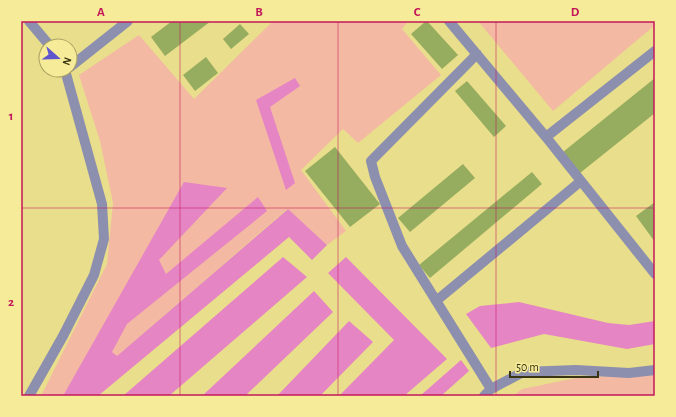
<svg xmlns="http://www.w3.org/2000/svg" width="676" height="417" viewBox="0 0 676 417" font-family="'Alegreya Sans',sans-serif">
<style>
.green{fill:#f3b9a3}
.water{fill:#e685c4}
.building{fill:#96ac5f}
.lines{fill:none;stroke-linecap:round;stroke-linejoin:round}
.minor{stroke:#8d8faf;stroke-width:10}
.grid{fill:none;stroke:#c2185b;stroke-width:1;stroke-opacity:0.55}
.neatline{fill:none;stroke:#c2185b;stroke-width:1.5}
.grid-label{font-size:13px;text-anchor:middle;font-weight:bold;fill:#c2185b}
</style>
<rect width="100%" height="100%" fill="#e9de8b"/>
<path class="green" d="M273 21H408L402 29 441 75 358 143 343 129 301 170 346 231 327 245 287 209 117 356 68 396H41L107 264 113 203 100 141 79 75 139 35 194 99Z
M478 21H655V25L553 111Z
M655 375V396H513L522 389 581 377Z"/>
<path class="water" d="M295 78 300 86 270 107 295 183 286 190 256 100Z
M184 182 227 188 159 260 166 274 258 197 267 211 127 324 112 352 117 356 288 209 327 245 312 260 289 237 98 396H63Z
M283 257 307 277 169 396H123Z
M346 257 447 359 404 396H339L394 340 328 273Z
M314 291 333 312 245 396H202Z
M519 302 608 323 629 325 655 321V344L627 349 544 334 491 348 466 314 480 306Z
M349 321 373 342 320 396H277Z
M461 360 469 371 441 396H420Z"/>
<path class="building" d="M172 21H211L165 56 151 37Z
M426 21H427L458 55 442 69 411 34Z
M240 24 249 34 231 49 223 39Z
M206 57 218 73 195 91 183 75Z
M655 78V113L580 173 563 152Z
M467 81 506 126 494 137 455 91Z
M335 147 380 204 350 227 305 171Z
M463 164 475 178 410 232 398 218Z
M532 172 542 184 430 278 419 265Z
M655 202V242L636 216Z"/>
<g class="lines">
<path class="minor" d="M29 21 50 46
M449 21 546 137 655 274
M477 54 371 161 375 177 402 246 491 389
M70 67 128 21
M546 137 655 51
M436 301 581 181
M29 396 63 336 94 275 104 239 102 204 65 70
M484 396 491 389 523 372 576 370 629 373 655 370"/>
</g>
<path class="grid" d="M180 21V396M338 21V396M496 21V396M21 208H655"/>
<rect width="676" height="417" fill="none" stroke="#f6eb98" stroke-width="44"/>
<g transform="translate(58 58) rotate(110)"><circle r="19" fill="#f6eb98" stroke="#aaa262"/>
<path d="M0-3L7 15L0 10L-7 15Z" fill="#5f56ce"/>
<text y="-6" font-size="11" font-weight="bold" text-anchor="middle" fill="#393411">N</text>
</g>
<path d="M510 371v6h88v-6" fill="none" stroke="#393411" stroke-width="2"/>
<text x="516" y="371" font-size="12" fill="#393411" stroke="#f6eb98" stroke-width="3" paint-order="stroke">50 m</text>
<rect x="22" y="22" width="632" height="373" class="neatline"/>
<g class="grid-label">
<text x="101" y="16">A</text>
<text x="259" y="16">B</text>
<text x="417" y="16">C</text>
<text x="575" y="16">D</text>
<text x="11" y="120">1</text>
<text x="11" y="306">2</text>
</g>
</svg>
